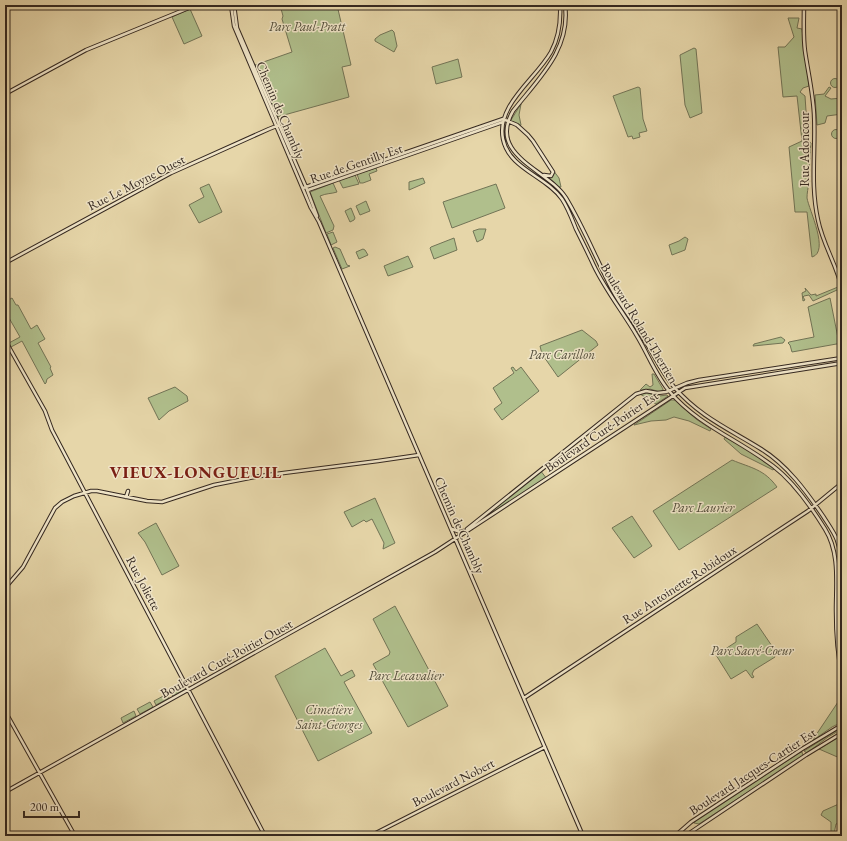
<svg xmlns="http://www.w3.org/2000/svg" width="847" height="841" viewBox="0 0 847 841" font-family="'EB Garamond',serif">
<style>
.green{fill:#b0bf8c;stroke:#727456}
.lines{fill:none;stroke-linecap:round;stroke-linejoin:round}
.secondary-casing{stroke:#342820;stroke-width:4.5}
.secondary{stroke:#efe4c7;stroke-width:2.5}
.labels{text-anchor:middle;stroke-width:3;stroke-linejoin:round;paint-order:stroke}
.park-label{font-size:13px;font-style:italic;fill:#534e3b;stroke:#efe4c7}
.street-label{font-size:13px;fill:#342820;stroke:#efe4c7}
.district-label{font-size:17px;font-weight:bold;letter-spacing:1px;fill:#7a1f14;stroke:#efe4c7}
</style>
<rect width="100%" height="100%" fill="#e6d6a9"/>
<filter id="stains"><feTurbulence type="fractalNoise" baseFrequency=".005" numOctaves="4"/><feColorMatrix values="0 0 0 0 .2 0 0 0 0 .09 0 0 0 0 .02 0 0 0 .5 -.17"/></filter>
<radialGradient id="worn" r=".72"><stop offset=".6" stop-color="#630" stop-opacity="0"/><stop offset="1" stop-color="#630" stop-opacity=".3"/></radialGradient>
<path class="green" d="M280 5H337L351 65 342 67 349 97 277 117 255 65 292 52 282 19 283 16Z
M190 9 202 36 184 44 172 17Z
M788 18H799L797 28 802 29 809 86 803 88 800 92 805 96 808 141 811 143C810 156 809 169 809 183 808 188 807 193 807 198 809 210 830 252 812 257L807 212H795L789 147 802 141 797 96 783 97 778 47H785L794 37Z
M392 30 394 32 397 46 394 52 375 41V39L380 35Z
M694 48 696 49 702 113 690 118 685 105 680 55Z
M458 59 462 77 436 84 432 67Z
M830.5 83a4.5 4.5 0 1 1 9 0a4.5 4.5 0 1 1-9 0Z
M638 87 640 88 643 119 647 131 639 133 640 137 633 139 632 136 628 137 613 96Z
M829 87 831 88 825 96 831 99 842 98V114L827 116 825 123 817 125 815 95 824 94Z
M521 104 519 115 521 125 519 126 511 120Z
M831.5 134a4.5 4.5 0 1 1 9 0a4.5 4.5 0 1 1-9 0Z
M376 168 377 171 369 174 371 180 363 183H360L357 174Z
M553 170 559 178 561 187H559L548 178 553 176Z
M355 175 359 184 343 188 339 180Z
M423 178 425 183 409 190V182Z
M333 183 337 192C331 194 327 193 320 196L334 226 333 230 326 233 310 192Z
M209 184 222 212 199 223 189 205 204 197 200 188Z
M496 184 505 208 452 228 443 202Z
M366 201 370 211 360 215 356 206Z
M351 208 355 218 354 220 350 222 345 211Z
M479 229H486L483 239 477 242 473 231Z
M333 232 337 242 331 245 327 234Z
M685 237 688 239 685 250 672 255 669 245 679 241Z
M454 238 457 250 434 259 430 248 431 247Z
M335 247 340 249 347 265 350 266 342 269 333 248Z
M363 249 365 250 368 255 359 259 356 252Z
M408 256 413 267 388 276 384 266Z
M838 287 839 289 837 290 813 301 809 295 804 296 803 297 805 300 803 301 802 293 806 291 805 288 811 295 816 294V296Z
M12 298 16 305H18L31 329 37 325 45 339 38 343 51 367 50 368 53 375 47 379 46 383 45 384 22 341 11 347 9 343 20 337 5 311V302Z
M830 298 839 343 842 342V343L792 352 790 345 788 343 789 342 814 337 808 307Z
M582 330 596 341 598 345 558 377 542 354 540 346Z
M781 337 785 340 783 343 753 346 754 344Z
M513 367 516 371 521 367 539 391 502 420 494 409 502 403 493 388 514 373 511 368Z
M652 374H654L663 389V390L660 392 650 389 640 390 646 384 650 387 653 385Z
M175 387 187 396 188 401 169 411 159 420 148 398Z
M648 393 659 396 667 395 668 396 656 404 640 394Z
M671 400H675L696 419 711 429 710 431 689 421 674 417 666 420 651 421 634 425Z
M725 437 746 449 775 468 773 470 741 454 724 439Z
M732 460C751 468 764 469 777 487L679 550 653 511Z
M540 470 547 479 456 538Z
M375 498 395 543 383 549 384 543 372 519 366 522 364 520 352 527 344 512Z
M632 516 652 546 634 558 612 528Z
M156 523 179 566 162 575 145 542 138 533Z
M395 606 448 706 408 727 373 664 389 655 390 652 373 619Z
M757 624 774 649 771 651 775 657 754 670 752 674 754 677 752 678 746 670 731 679 716 655 736 642V637Z
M325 648 341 676 352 670 355 676 344 682 372 733 318 761 275 676Z
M183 685 185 689 173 696 170 692Z
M167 694 169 698 156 705 154 701Z
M842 696V722L832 727 812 741Z
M150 702 153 707 140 714 137 709Z
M134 711 136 716 123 723 121 718Z
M842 727V729L828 737 807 753 804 751Z
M842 735V759L819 749Z
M802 752 803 756 699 824 694 823 695 821 799 753Z
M841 803 842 807V821L836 824 834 834H831V822L821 815 823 811Z"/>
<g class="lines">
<g class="secondary-casing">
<path id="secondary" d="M231 5 234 26 311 208 319 222 583 836
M234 5 237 28 306 187 317 216
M560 5C561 22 559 37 551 52 535 80 496 105 503 139 509 169 546 176 562 199 568 208 572 219 576 229 582 241 588 253 594 266 606 291 623 312 637 336 648 354 656 376 670 392 698 425 739 440 773 466 794 482 812 508 825 529 840 553 836 583 836 610 836 632 837 653 842 675
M565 5C571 50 538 79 513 111 487 156 548 169 566 198 584 228 597 261 613 291 622 308 635 322 644 339 654 355 662 373 674 387 700 417 729 429 761 449 787 465 806 491 823 516 828 524 834 532 837 540 844 561 842 587 842 609
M804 5C804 20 803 35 805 51 808 72 813 93 814 114 816 150 810 184 818 220 823 245 837 265 842 289
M5 94 86 50 196 5
M303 188 503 119 517 125 528 135 533 141 553 172 551 176 544 175
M308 190 503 122
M5 263 171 173 269 129 279 125
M5 340 45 411 52 430 265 836
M126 497 128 491
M452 529 460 532 464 531
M467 529 636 394 646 391 657 393 666 392 687 383 699 380 842 358
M5 588 23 567 55 508 62 502 74 496 91 491H97L147 501 162 502 214 485 260 476 378 461 419 455
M524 698 808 511 842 483
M5 711 75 836
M5 792 435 552 685 388 842 363
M370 836 545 747
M675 836 691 822 802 749 842 725
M685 836 806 755 842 733"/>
</g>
<use href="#secondary" class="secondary"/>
</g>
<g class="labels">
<g class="park-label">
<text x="307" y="31">Parc Paul-Pratt</text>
<text x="562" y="359">Parc Carillon</text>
<text x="703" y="512">Parc Laurier</text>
<text x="752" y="655">Parc Sacré-Coeur</text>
<text x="406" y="680">Parc Lecavalier</text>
<text x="329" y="714">Cimetière<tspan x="329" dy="15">Saint-Georges</tspan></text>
</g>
<g class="street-label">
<text transform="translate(281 110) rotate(67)" y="5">Chemin de Chambly</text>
<text transform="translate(804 149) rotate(-90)" y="5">Rue Adoncour</text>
<text transform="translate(356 163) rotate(-19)" y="5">Rue de Gentilly Est</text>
<text transform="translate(136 182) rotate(-27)" y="5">Rue Le Moyne Ouest</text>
<text transform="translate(640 323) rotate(59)" y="5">Boulevard Roland-Therrien</text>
<text transform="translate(601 431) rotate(-34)" y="5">Boulevard Curé-Poirier Est</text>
<text transform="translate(460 525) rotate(66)" y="5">Chemin de Chambly</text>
<text transform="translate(144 583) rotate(62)" y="5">Rue Joliette</text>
<text transform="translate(679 584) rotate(-33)" y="5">Rue Antoinette-Robidoux</text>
<text transform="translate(226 658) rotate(-29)" y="5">Boulevard Curé-Poirier Ouest</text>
<text transform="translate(752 771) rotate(-33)" y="5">Boulevard Jacques-Cartier Est</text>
<text transform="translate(453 782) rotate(-27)" y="5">Boulevard Nobert</text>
</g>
<g class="district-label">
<text x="196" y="478">VIEUX-LONGUEUIL</text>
</g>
</g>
<rect width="847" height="841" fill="none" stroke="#e6d6a9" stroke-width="20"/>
<rect x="6" y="6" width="835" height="829" fill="none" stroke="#342820" stroke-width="2"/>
<rect x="10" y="10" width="827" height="821" fill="none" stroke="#342820"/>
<path d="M24 811v6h55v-6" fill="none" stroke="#342820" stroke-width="2"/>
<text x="30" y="811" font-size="12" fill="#342820" stroke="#efe4c7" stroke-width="3" paint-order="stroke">200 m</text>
<rect width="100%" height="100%" filter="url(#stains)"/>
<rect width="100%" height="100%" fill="url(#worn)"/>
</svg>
